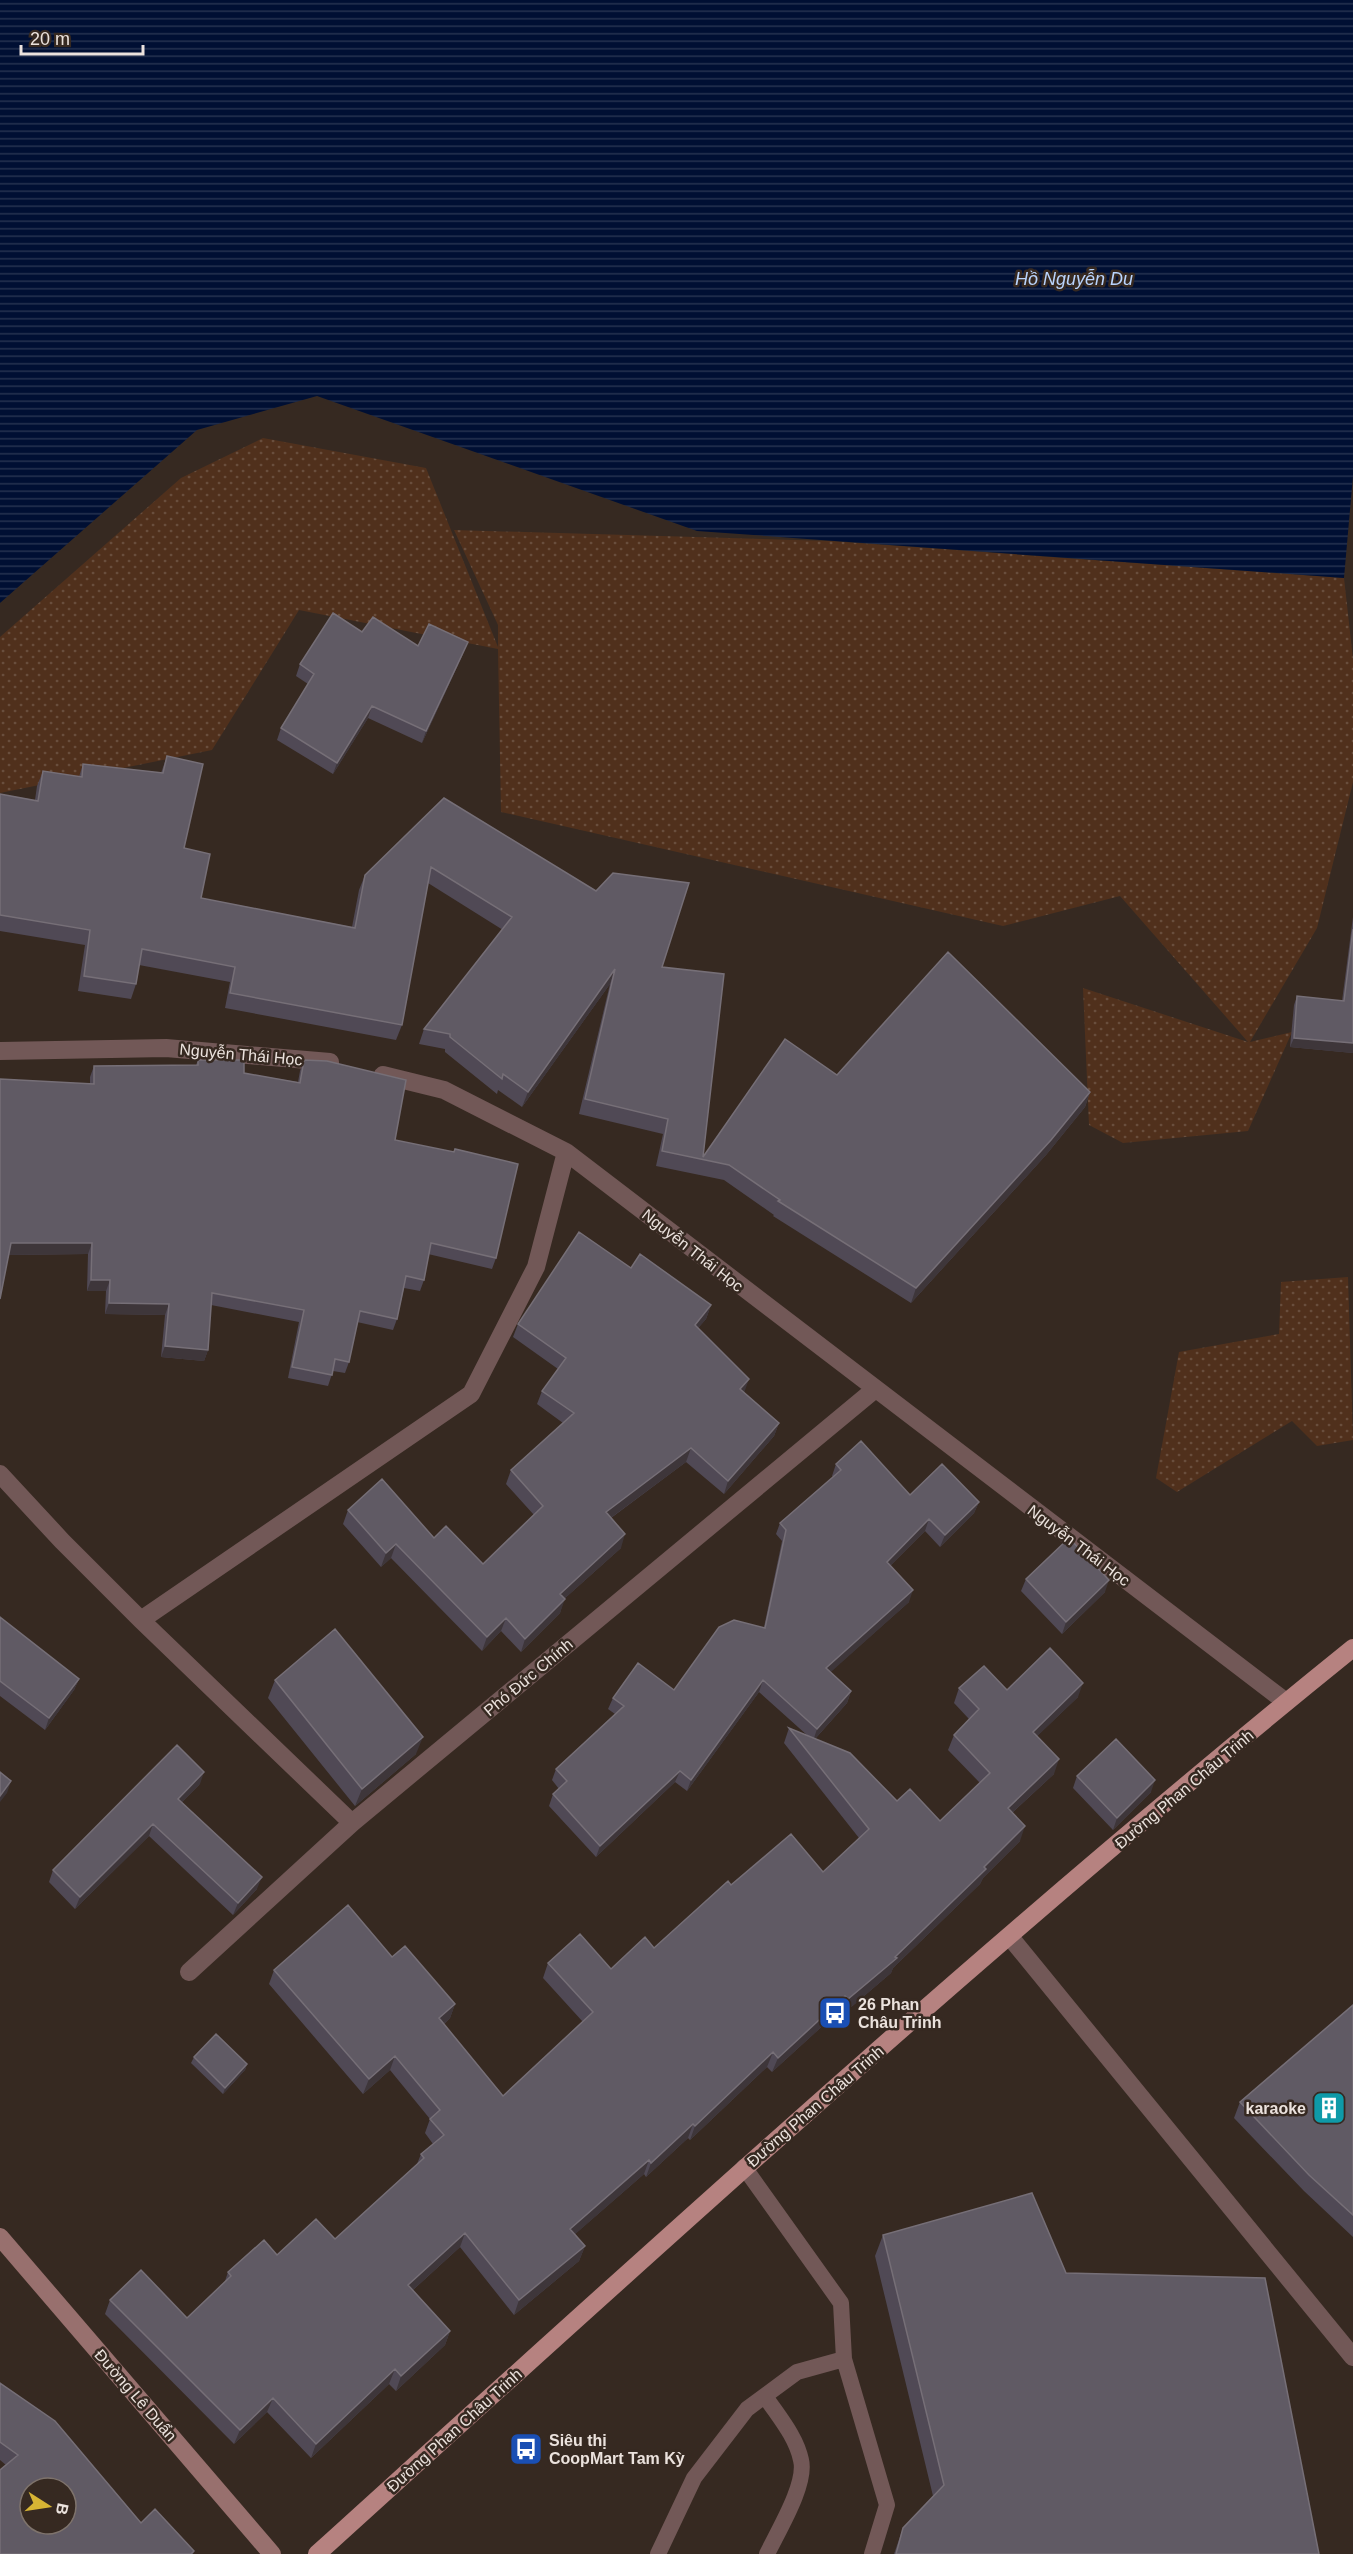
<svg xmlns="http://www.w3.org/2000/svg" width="1353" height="2554" viewBox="0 0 1353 2554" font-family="Arial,sans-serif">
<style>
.grass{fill:url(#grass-dots)}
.water{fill:url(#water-rules)}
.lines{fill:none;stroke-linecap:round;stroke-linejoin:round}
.lane{stroke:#725857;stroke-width:16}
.street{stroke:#725857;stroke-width:18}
.secondary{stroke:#98706e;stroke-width:18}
.primary{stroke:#b68280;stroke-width:18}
.wall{fill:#504955}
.shaded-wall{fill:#3e363a}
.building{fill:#605a64;stroke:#766f77;stroke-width:1.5;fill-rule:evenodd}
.labels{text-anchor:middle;stroke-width:5;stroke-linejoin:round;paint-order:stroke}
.street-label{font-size:16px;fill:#ebe2dd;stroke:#362921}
.poi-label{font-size:16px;font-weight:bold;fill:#ebe2dd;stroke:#362921;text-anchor:start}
.water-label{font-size:18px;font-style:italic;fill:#b9d4fd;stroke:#362921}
</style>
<defs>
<pattern id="grass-dots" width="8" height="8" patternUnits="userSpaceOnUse" patternTransform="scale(1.5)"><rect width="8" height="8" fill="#50301c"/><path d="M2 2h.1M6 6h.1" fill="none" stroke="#694e3d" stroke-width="1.8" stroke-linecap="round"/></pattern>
<pattern id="water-rules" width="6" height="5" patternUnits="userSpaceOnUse" patternTransform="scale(1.5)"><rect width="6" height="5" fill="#000f33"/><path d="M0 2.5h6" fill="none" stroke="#253250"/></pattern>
</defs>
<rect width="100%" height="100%" fill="#362921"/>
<path class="grass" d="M263 438 426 468 498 647V625L454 530 830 541 1344 578 1353 659V782L1317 928 1250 1042 1292 1032 1248 1131 1123 1143 1089 1125 1083 988 1248 1042 1120 896 1003 926 501 812 498 649 299 610 212 750 0 793V637L181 478Z
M1348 1277 1353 1440 1317 1446 1292 1421 1177 1492 1156 1478 1179 1352 1279 1334 1281 1282Z"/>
<path class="water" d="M0 0H1353V476L1344 578 697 531 317 396 197 430 0 603Z"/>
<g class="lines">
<path class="lane" d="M744 2167 841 2303 844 2359 887 2505 872 2554
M765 2396C778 2416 796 2436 801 2460 807 2484 778 2531 767 2554
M658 2554 694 2478 747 2409 797 2372 844 2359"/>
<path class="street" d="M0 1051 166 1048 330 1062
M383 1075 444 1090 566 1152 1286 1702
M0 1474 62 1541 141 1620 352 1823
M141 1620 471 1394 536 1267 566 1152
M1010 1937 1353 2357
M189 1972 352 1823 874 1390"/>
<path class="secondary" d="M0 2237 272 2554"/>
<path class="primary" d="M317 2554C657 2246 996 1936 1353 1648"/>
</g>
<path class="wall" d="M362 632 418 646 463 654 422 743 368 718 333 774 277 740 281 728 308 684 296 676 300 664Z
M167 756 184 848 201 898 352 927 359 890 365 875 444 798 662 967 703 1157 837 1075 1090 1092 1085 1107 1046 1155 911 1303 773 1216 774 1215 724 1180 656 1166 663 1134 579 1114 610 984 522 1107 498 1090 497 1094 445 1052V1049L419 1044 424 1029 503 930 428 883 402 1025 396 1040 225 1008 230 982 139 965 136 984 131 999 78 991 85 945 0 931V794L35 800 37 786 43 771 79 777 83 764 161 773Z
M1353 917V1053L1290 1047 1294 1005 1297 996 1342 1001Z
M198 1060 244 1073 298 1082 300 1071 304 1060 395 1140 496 1258 492 1269 428 1254 424 1280 420 1291 404 1288 397 1319 393 1330 357 1322 349 1362 345 1373 333 1371 328 1386 288 1378 299 1322 211 1305 208 1350 204 1361 161 1357 165 1315 105 1314 106 1291H87L88 1254 9 1255 0 1079 90 1084V1077L94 1066 196 1065Z
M631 1268 711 1305 706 1319 698 1328 744 1393 779 1423 774 1436 724 1494 686 1462 611 1518 621 1548 564 1599 560 1613 521 1652 501 1631 482 1651 391 1558 381 1567 343 1524 348 1510 434 1538 483 1564 534 1515 506 1484 511 1470 563 1423 537 1404 542 1391 558 1369 513 1337 518 1324Z
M836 1464 910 1495 979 1502 974 1513 940 1547 925 1531 890 1566 909 1602 830 1672 851 1691 847 1703 815 1739 897 1801 940 1821 980 1783 948 1750 954 1735 969 1719 954 1703 959 1688 1007 1690 1078 1697 1037 1736 1054 1774 1012 1813 1020 1841 983 1878 980 1884 893 1968 891 1973 843 2014 840 2010 772 2072 767 2067 690 2140 688 2138 646 2177 644 2174 575 2234 585 2246 579 2261 514 2315 460 2247 413 2290 450 2331 445 2345 396 2391 389 2384 311 2458 267 2412 234 2444 105 2314 110 2300 187 2318 224 2284 228 2272 277 2255 335 2239 417 2164 421 2154 433 2144 425 2133 430 2119 390 2070 363 2094 269 1984 274 1970 392 1957 455 2004 450 2018 444 2024 503 2096 583 2022 543 1978 548 1963 611 1969 654 1948 731 1885 823 1872 859 1838 784 1743 789 1728 808 1736 759 1692 687 1791 675 1782 596 1857 549 1806 553 1794 559 1789 552 1780 556 1769 615 1714 608 1709 613 1698 674 1690 764 1627 782 1541 776 1534 780 1523 833 1477 832 1476Z
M1026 1579 1105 1592 1062 1634 1021 1591Z
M0 1617 79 1679 74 1690 45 1730 0 1696Z
M275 1680 416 1754 355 1806 268 1698Z
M1077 1776 1151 1792 1113 1830 1073 1788Z
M200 1784 182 1802 257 1889 233 1915 149 1836 75 1909 49 1882 53 1870Z
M1353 2005V2237L1304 2191 1234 2118 1240 2102Z
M194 2057 247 2064 245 2070 223 2094 191 2063Z
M883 2235 1066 2273 1319 2554H894L903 2528 933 2496 875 2256Z
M0 2383 141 2523 194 2551 193 2554H0L6 2465 0 2460Z"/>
<path class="shaded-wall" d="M468 642 463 654 422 743 426 731Z
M372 706 368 718 333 774 337 763Z
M615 969 610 984 522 1107 528 1092Z
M1294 1038 1353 1043V1053L1290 1047Z
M1090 1092 1085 1107 1046 1155 911 1303 916 1288Z
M11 1243H92L88 1254 7 1255Z
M91 1280H110L106 1291H87Z
M109 1303 169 1304 165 1315 105 1314Z
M711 1305 706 1319 690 1338 695 1325Z
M165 1346 208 1350 204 1361 161 1357Z
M749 1379 744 1393 740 1389Z
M779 1423 774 1436 724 1494 728 1481Z
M691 1448 686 1462 601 1525 606 1512Z
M979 1502 974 1513 940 1547 945 1535Z
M929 1519 925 1531 883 1573 887 1562Z
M625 1534 621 1548 555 1607 560 1594Z
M396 1544 391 1558 381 1567 386 1553Z
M1109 1580 1105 1592 1062 1634 1066 1622Z
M913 1590 909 1602 822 1680 826 1668Z
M565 1599 560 1613 521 1652 525 1639Z
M506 1618 501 1631 482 1651 487 1637Z
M79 1679 74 1690 45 1730 49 1718Z
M763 1680 759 1692 687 1791 691 1780Z
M1083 1683 1078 1697 1027 1746 1033 1732Z
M851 1691 847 1703 813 1741 817 1729Z
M423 1737 416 1754 355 1806 362 1789Z
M1059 1759 1054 1774 1002 1822 1008 1808Z
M680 1771 675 1782 596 1857 600 1846Z
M204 1772 200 1784 174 1810 178 1799Z
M1155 1780 1151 1792 1113 1830 1117 1818Z
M11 1781 7 1793 0 1802V1796Z
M153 1824 149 1836 75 1909 80 1897Z
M1025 1826 1020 1841 983 1878 980 1884 893 1968 891 1973 843 2014 848 1999Z
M262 1877 257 1889 233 1915 238 1903Z
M845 1996 840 2010 772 2072 778 2058Z
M455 2004 450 2018 434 2032 439 2018Z
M773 2052 767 2067 690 2140 695 2126Z
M395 2056 390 2070 363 2094 369 2079Z
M247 2064 245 2070 223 2094 225 2088Z
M693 2124 688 2138 646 2177 651 2163Z
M649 2160 644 2174 565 2243 570 2229Z
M465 2233 460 2247 403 2299 408 2285Z
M585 2246 579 2261 514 2315 519 2300Z
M450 2331 445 2345 396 2391 401 2376Z
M395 2369 389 2384 311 2458 316 2444Z
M273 2398 267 2412 234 2444 240 2430Z"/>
<path class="building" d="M333 613 362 632 373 617 418 646 429 624 468 642 426 731 372 706 337 763 281 728 314 674 300 664Z
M167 756 203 764 184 848 210 854 201 898 355 928 365 875 444 798 596 891 613 873 689 883 662 967 724 974 703 1157 785 1039 837 1075 948 952 1090 1092 1051 1140 916 1288 778 1201 780 1200 729 1165 662 1151 668 1119 585 1099 615 969 528 1092 503 1074 502 1079 450 1037V1034L424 1029 512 917 431 867 402 1025 230 993 235 967 142 949 136 984 84 976 90 930 0 915V794L38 801 43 771 82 777 83 764 163 773Z
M1353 929V1043L1294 1038 1297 996 1344 1001Z
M198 1060H244V1073L300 1083 304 1060 327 1061 406 1080 395 1140 454 1152 455 1149 518 1164 496 1258 431 1243 424 1280 406 1276 397 1319 360 1311 349 1362 335 1359 332 1375 292 1367 304 1310 212 1293 208 1350 165 1346 169 1304 109 1303 110 1280H91L92 1243H11L0 1299V1079L94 1084V1066L198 1065Z
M579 1232 631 1268 640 1254 711 1305 695 1325 749 1379 740 1389 779 1423 728 1481 691 1448 606 1512 625 1534 560 1594 565 1599 525 1639 506 1618 487 1637 396 1544 386 1553 348 1510 382 1479 434 1538 446 1526 483 1564 543 1506 511 1470 574 1413 542 1391 566 1358 518 1324Z
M861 1441 910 1495 942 1464 979 1502 945 1535 929 1519 887 1562 913 1590 826 1668 851 1691 817 1729 763 1680 691 1780 680 1771 600 1846 553 1794 567 1781 556 1769 624 1706 613 1698 638 1663 674 1690 719 1627 734 1620 765 1628 786 1530 780 1523 841 1470 836 1464Z
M1069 1538 1109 1580 1066 1622 1026 1579Z
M0 1617 79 1679 49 1718 0 1681Z
M335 1629 423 1737 362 1789 275 1680Z
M1050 1648 1083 1683 1033 1732 1059 1759 1008 1808 1025 1826 984 1867 986 1869 895 1957 897 1958 848 1999 845 1996 778 2058 773 2052 695 2126 693 2124 651 2163 649 2160 570 2229 585 2246 519 2300 465 2233 408 2285 450 2331 401 2376 395 2369 316 2444 273 2398 240 2430 110 2300 141 2270 187 2318 231 2276 228 2272 264 2240 277 2255 316 2219 335 2239 424 2158 421 2154 444 2135 430 2119 440 2110 395 2056 369 2079 274 1970 348 1905 392 1957 405 1946 455 2004 439 2018 503 2096 593 2012 548 1963 580 1934 611 1969 645 1937 654 1948 728 1881 731 1885 791 1834 823 1872 869 1829 789 1728 850 1753 897 1801 910 1789 940 1821 990 1773 954 1735 979 1709 959 1688 984 1666 1007 1690Z
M1116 1739 1155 1780 1117 1818 1077 1776Z
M177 1745 204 1772 178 1799 262 1877 238 1903 153 1824 80 1897 53 1870Z
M0 1772 11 1781 0 1796Z
M1353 2005V2215L1309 2175 1240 2102Z
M216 2034 247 2064 225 2088 194 2057Z
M1032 2193 1066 2273 1265 2278 1319 2554H896L903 2528 944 2485 883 2235Z
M0 2383 55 2421 141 2523 155 2509 194 2551 191 2554H0V2470L18 2455 0 2442ZM30 2488H66V2524H30Z"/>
<defs>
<g id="bus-square" transform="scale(1.725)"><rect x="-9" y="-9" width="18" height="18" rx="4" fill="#1a4fb4" stroke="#362921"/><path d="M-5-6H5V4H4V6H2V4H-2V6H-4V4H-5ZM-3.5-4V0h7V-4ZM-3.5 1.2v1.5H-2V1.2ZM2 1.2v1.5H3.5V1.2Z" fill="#fff"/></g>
<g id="building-square" transform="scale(1.725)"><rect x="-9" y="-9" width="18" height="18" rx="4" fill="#0f9aa8" stroke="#362921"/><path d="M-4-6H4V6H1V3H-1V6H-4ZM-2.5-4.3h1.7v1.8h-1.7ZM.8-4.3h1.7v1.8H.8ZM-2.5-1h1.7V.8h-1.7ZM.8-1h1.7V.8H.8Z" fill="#fff"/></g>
</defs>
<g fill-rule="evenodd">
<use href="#bus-square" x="835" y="2013"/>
<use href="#building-square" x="1329" y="2108"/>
<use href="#bus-square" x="526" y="2449"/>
</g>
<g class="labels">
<g class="street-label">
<text transform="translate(241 1054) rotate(5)" y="6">Nguyễn Thái Học</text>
<text transform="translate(693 1250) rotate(38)" y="6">Nguyễn Thái Học</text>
<text transform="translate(1079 1545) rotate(37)" y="6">Nguyễn Thái Học</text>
<text transform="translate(528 1677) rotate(-40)" y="6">Phó Đức Chính</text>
<text transform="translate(1184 1789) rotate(-40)" y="6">Đường Phan Châu Trinh</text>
<text transform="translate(815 2106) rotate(-41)" y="6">Đường Phan Châu Trinh</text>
<text transform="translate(136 2395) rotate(49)" y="6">Đường Lê Duẩn</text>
<text transform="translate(454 2430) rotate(-42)" y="6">Đường Phan Châu Trinh</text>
</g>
<g class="poi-label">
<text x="858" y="2010">26 Phan<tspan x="858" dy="18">Châu Trinh</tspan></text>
<text x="1306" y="2114" text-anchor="end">karaoke</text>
<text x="549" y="2446">Siêu thị<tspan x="549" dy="18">CoopMart Tam Kỳ</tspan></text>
</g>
<g class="water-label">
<text x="1074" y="285">Hồ Nguyễn Du</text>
</g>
</g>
<g transform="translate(48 2506) rotate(102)"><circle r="28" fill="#362921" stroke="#7e736c" stroke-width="1.5"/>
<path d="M0-4.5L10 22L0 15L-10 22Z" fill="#d7b434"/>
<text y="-9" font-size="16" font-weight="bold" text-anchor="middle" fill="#ebe2dd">B</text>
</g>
<path d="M21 45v9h122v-9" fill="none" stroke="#ebe2dd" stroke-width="3"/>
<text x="30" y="45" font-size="18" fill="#ebe2dd" stroke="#362921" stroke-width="4.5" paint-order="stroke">20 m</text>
</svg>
